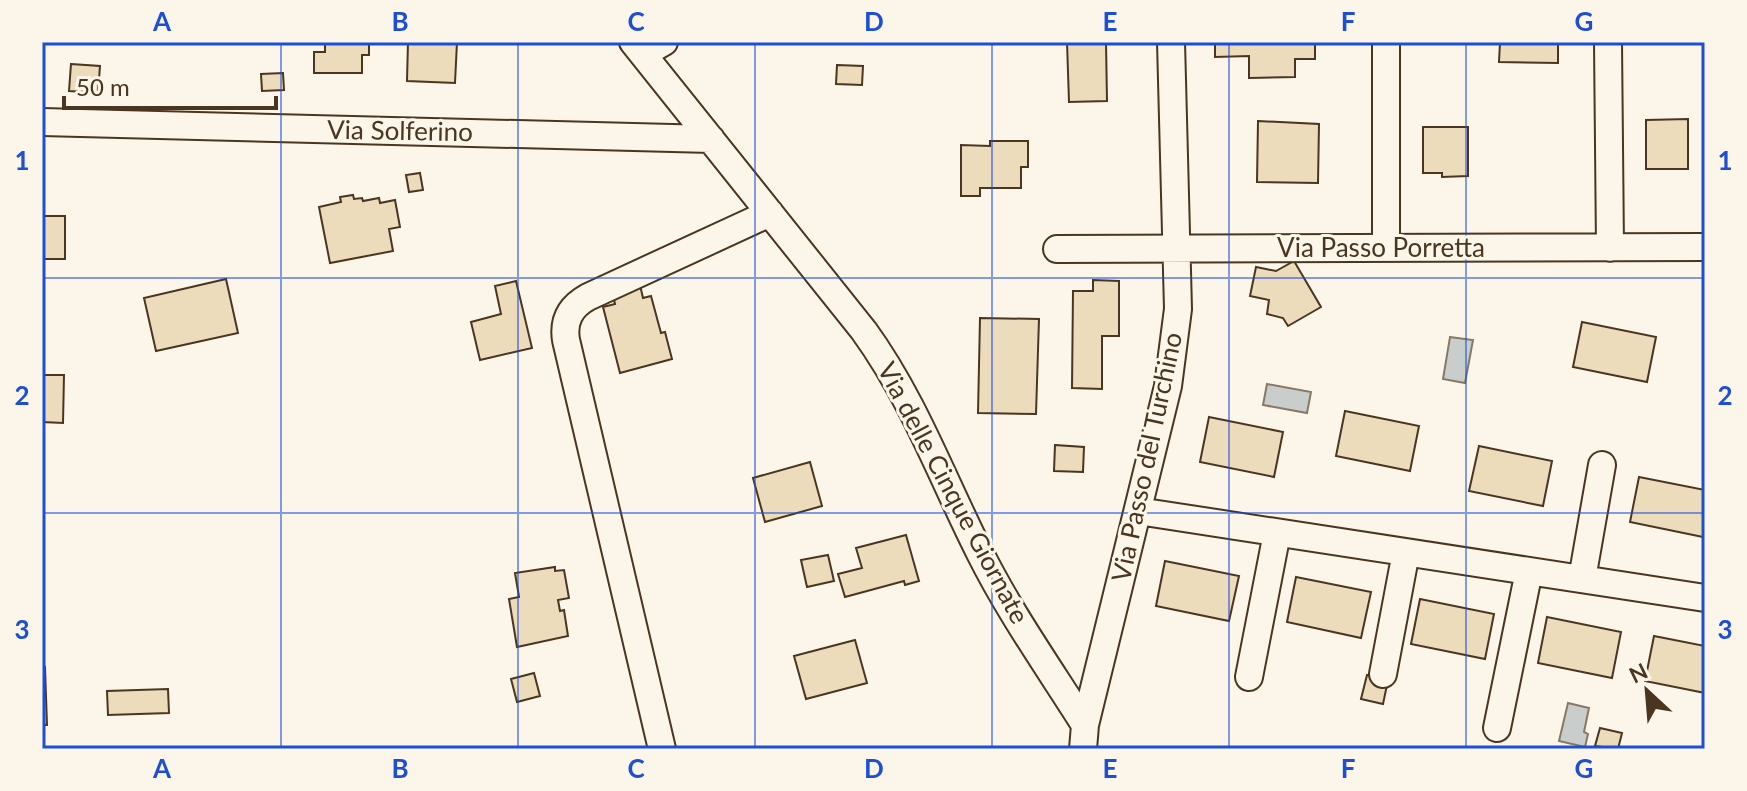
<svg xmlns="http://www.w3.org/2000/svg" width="1747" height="791" viewBox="0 0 1747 791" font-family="Lato,sans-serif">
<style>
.water{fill:#c9cecd;stroke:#887966;stroke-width:2}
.building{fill:#ecdcbc;stroke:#4a3520;stroke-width:2}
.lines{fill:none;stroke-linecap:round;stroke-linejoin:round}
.street-casing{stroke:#4a3520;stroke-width:30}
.street{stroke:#fbf6e9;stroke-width:26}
.grid{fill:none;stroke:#1d4ed8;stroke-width:2;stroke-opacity:0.55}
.labels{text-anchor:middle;stroke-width:6;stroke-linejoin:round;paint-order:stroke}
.street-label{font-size:26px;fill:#4a3520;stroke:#fbf6e9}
.neatline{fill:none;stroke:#1d4ed8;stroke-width:3}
.grid-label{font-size:26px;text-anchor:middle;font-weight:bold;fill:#1d4ed8}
</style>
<rect width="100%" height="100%" fill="#fbf6e9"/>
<path class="water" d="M1450 337 1473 340 1465 383 1443 379Z
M1267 384 1311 392 1307 413 1263 405Z
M1568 703 1589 708 1584 732 1588 734 1585 747 1559 741Z"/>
<path class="building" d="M325 42H369V55H362V73H314V52H325Z
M408 42H457L455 83 407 81Z
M1067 42H1106L1107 101 1069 102Z
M1215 42H1315V59H1295V77L1249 78V56L1215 57Z
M1500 42H1558V63L1499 62Z
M71 64 100 66 98 93 69 91Z
M837 65 863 66 862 85 836 84Z
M283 73 284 90 262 91 261 74Z
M1688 119V169H1646V120Z
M1258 121 1319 124 1318 183 1257 182Z
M1423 127H1468V176L1442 177V173H1423Z
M990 141H1028V167H1021V188H980V196H961V145L990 146Z
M420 173 423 190 409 192 406 175Z
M353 195 354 199 362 198 363 201 379 198 380 203 395 200 400 227 389 229 393 251 330 263 319 207 341 202 340 197Z
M42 216H65V259H42Z
M1294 261 1321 307 1288 326 1283 318 1267 314 1269 300 1250 296 1256 267 1276 271Z
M226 279 238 333 156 351 144 298Z
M1093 280 1119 281V336H1102V389L1072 388 1073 291H1093Z
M516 281 532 348 480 360 471 322 501 314 495 286Z
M640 285 643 298 651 296 661 333 665 332 672 359 620 373 603 307 615 304 612 291Z
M980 318 1039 319 1036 414 978 413Z
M1582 322 1656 337 1647 382 1573 367Z
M42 375H64L63 423 42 422Z
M1345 411 1419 426 1410 471 1336 456Z
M1209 417 1283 432 1274 477 1200 462Z
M1055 445 1084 447 1083 472 1054 471Z
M1479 446 1552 461 1543 506 1469 491Z
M810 462 822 506 765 522 753 478Z
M1639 477 1705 490 1703 537 1630 522Z
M906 535 919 581 905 585 904 581 845 597 838 574 862 568 856 548Z
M828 555 834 581 807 587 801 560Z
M1165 561 1239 576 1229 621 1156 606Z
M555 567V571L564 570 569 598 558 600 560 611 564 610 568 636 517 647 509 599 519 597 515 573Z
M1296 577 1371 592 1361 638 1287 622Z
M1420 599 1494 614 1485 659 1411 644Z
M1547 617 1621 632 1612 678 1538 663Z
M1654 636 1705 646V693L1645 681Z
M855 640 867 683 806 699 794 656Z
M45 667 47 725H42V668Z
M534 673 540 696 517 702 511 679Z
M1367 675 1388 680 1383 704 1361 699Z
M168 689 169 713 108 715 107 691Z
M1600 728 1622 733 1618 749 1595 746Z"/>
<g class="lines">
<g class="street-casing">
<path id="street" d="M633 42 864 331C914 400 942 478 980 553 1010 613 1049 668 1085 725
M1386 42V248
M1608 42 1610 248
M643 54 664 42
M42 122 711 139
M1057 249 1705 247
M1138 511 1705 598
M1582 579 1602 465
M1383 674 1406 552
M1249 677 1277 533
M1497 728 1529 571
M662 749 566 340C563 321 570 307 588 297L770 213
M1083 749 1085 725 1168 386 1178 309 1171 42"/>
</g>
<use href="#street" class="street"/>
</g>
<path class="grid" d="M281 42V749M518 42V749M755 42V749M992 42V749M1229 42V749M1466 42V749M42 278H1705M42 513H1705"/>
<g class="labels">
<g class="street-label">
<text transform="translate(400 131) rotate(1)" y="9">Via Solferino</text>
<text x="1381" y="257">Via Passo Porretta</text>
<text transform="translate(1147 457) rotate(-78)" y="9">Via Passo del Turchino</text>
<text transform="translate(953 493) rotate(62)" y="9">Via delle Cinque Giornate</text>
</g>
</g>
<rect width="1747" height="791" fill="none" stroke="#fbf6e9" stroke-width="88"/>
<g transform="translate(1647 691) rotate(334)" stroke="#fbf6e9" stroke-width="6" paint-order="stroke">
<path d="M0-6L14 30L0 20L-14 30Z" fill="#4a3520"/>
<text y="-12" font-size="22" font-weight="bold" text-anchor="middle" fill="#4a3520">N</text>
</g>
<path d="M64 96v12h212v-12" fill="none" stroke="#4a3520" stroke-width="4"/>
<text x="76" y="96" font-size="24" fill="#4a3520" stroke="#fbf6e9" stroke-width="6" paint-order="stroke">50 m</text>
<rect x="44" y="44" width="1659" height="703" class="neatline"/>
<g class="grid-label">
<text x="162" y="31">A</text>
<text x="400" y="31">B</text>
<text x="636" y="31">C</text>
<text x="874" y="31">D</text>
<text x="1110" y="31">E</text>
<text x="1348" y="31">F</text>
<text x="1584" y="31">G</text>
<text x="22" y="170">1</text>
<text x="1725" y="170">1</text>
<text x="22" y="405">2</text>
<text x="1725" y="405">2</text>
<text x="22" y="639">3</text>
<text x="1725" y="639">3</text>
<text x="162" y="778">A</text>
<text x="400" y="778">B</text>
<text x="636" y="778">C</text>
<text x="874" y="778">D</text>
<text x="1110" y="778">E</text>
<text x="1348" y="778">F</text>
<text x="1584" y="778">G</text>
</g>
</svg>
